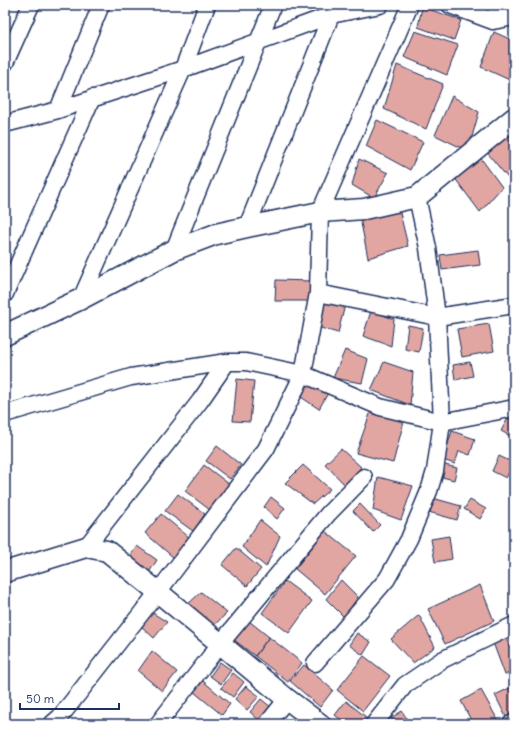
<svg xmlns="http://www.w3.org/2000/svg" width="519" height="729" viewBox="0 0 519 729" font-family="Delius,sans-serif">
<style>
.building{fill:#e1a6a2;stroke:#1b2f5e}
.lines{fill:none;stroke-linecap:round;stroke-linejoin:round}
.minor-casing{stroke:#1b2f5e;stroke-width:19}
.tertiary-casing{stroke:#1b2f5e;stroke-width:23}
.minor{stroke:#fff;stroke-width:16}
.tertiary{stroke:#fff;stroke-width:20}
</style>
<rect width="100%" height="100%" fill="#fff"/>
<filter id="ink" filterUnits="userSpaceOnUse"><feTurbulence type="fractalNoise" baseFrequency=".025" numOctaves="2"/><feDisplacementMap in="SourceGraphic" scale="8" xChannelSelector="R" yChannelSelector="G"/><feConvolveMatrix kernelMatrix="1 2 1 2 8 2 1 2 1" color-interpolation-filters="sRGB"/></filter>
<g filter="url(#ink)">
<path class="building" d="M471 5H496L493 13Z
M422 7 461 20 454 40 418 27Z
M415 31 458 45 447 75 404 57Z
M494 32 514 41V82L481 67Z
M397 65 443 84 426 129 384 109Z
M452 96 479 112 468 151 435 135Z
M377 120 423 142 410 170 366 146Z
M514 129V181L512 183 485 150Z
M477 153 502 187 480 212 451 173Z
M359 159 388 173 374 198 352 185Z
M399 209 408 246 368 258 360 218Z
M478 250 480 265 442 270 440 255Z
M276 280 312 281 311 301H275Z
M324 298 345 305 338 333 317 327Z
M371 311 394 319 391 346 363 336Z
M489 324 494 351 462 357 457 329Z
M408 325 423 328 419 352 405 349Z
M345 350 368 359 362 383 333 378Z
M384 362 413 372 410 405 371 390Z
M470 362 473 376 455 380 453 365Z
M237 379 254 381 250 422 233 421Z
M308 381 328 393 319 409 301 397Z
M371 411 404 421 393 463 356 453Z
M509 416 514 418V438L501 431Z
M452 431 475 439 470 455 459 451 455 464 443 460Z
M217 446 241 465 230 479 206 461Z
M341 449 361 467 346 486 325 464Z
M499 456 514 463 506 478 492 471Z
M441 464 457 468 454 480 438 476Z
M204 465 229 484 210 510 185 491Z
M303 465 330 489 313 504 285 483Z
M378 477 413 486 401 520 373 510Z
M178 494 205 514 193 531 165 511Z
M271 497 285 508 277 519 264 507Z
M429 497 461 506 457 520 425 511Z
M470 500 486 509 480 519 464 509Z
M360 504 380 525 373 532 353 511Z
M161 514 190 538 174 558 145 533Z
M260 520 280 536 266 567 242 547Z
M325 531 356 556 325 594 295 569Z
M449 536 452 559 435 562 431 539Z
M137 546 157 560 148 574 128 559Z
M236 548 261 569 247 586 222 565Z
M341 580 358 597 344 617 326 599Z
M285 581 312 601 289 633 262 613Z
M480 585 494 621 445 644 428 609Z
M201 592 227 613 210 629 184 608Z
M151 612 167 622 154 638 141 626Z
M419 615 435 647 413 663 391 639Z
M244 617 269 637 255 656 229 636Z
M357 633 371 642 363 655 349 645Z
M505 635 514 660V671L505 675 492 640Z
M269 637 302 663 288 682 255 656Z
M152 651 177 672 162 691 138 671Z
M364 656 390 676 363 711 337 690Z
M220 662 231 670 221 684 210 676Z
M304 665 333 690 320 707 290 681Z
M233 673 244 682 233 697 221 688Z
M203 681 230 704 222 715 194 692Z
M246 686 259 696 247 710 235 699Z
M512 687 514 690V721L509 723 495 695Z
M481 690 500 724H473L461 701Z
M261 699 272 708 261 722 250 712Z
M346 701 366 717 360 724H346L335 715Z
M402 711 410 724H395L391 718Z"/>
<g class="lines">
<g class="minor-casing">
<path id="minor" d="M450 5 493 21 514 17
M493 21 499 5
M5 63 31 5
M58 110 101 5
M5 124 58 110 183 69 331 15 380 5
M247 227 333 10
M174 250 273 5
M318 293 437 317 514 305
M5 294 92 98
M81 299 183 69 207 5
M5 414 131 377 227 362H246L303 374 380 407 442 422 514 408
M86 547 200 401 227 362
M315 663 387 579 409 539 429 491 435 471 442 422 437 317 428 248 417 197
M52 724 60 717 158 592 266 449 303 374 318 293 320 212 410 5
M158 724 220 644 328 514 364 477
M267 724 287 699
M374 724 405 685 442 660 514 625
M511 724 514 723"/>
</g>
<g class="tertiary-casing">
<path id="tertiary" d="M5 335 81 299 174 250 216 234 247 227 320 212 364 209 417 197 514 118
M5 572 86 547 107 551 158 592 287 699 320 724"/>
</g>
<use href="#minor" class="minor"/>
<use href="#tertiary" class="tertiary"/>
</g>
</g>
<rect width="519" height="729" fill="none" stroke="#fff" stroke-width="20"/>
<rect x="10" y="10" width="499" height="709" fill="none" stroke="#1b2f5e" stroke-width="1.5" filter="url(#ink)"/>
<path d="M20 703v6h99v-6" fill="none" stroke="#1b2f5e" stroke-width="2"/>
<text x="26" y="703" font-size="12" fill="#1b2f5e" stroke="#ffffff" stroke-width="3" paint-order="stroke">50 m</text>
</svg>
